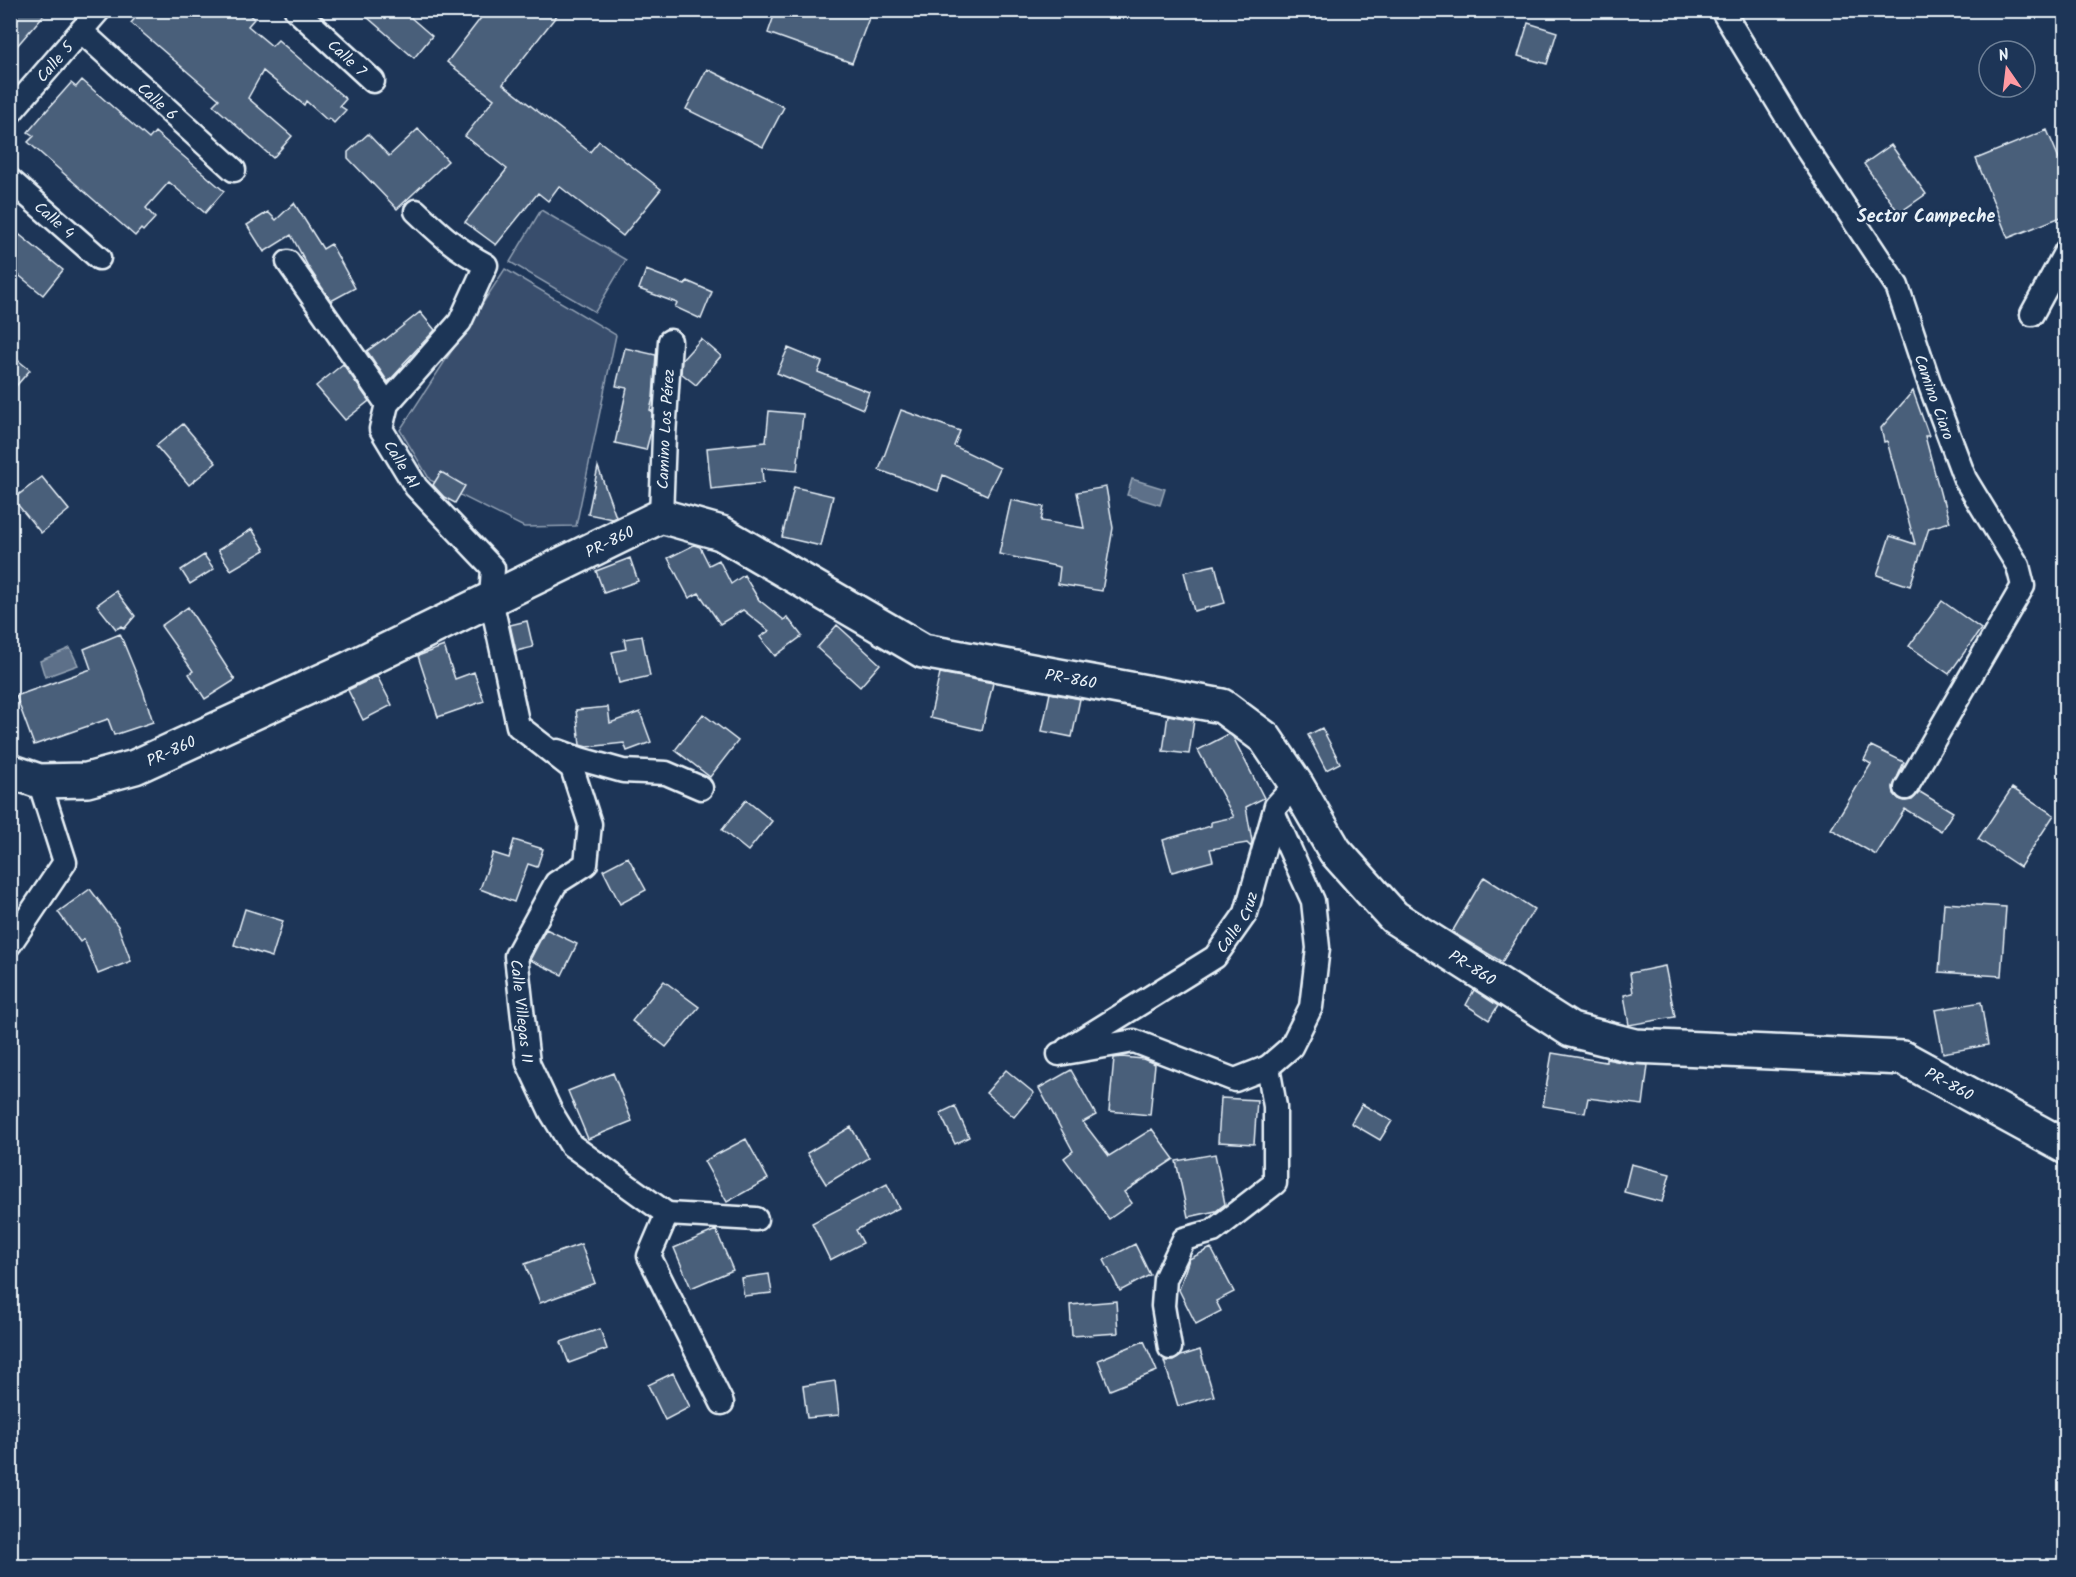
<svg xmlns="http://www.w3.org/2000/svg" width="2076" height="1577" viewBox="0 0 2076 1577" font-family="Kalam,sans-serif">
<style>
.green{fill:#374d6c;stroke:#909fb2;stroke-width:1.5}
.water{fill:#5d7089;stroke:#95a4b5;stroke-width:1.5}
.building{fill:#495e7a;stroke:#e8f1f8;stroke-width:1.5}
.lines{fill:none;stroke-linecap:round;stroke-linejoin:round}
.street-casing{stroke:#e8f1f8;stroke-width:27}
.secondary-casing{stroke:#e8f1f8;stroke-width:38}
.street{stroke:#1d3557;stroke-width:22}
.secondary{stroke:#1d3557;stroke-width:33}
.labels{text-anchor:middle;stroke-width:5;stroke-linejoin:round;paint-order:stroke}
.street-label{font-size:16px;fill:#e8f1f8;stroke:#1d3557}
.neighbourhood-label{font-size:18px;font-weight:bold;fill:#e8f1f8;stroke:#1d3557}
</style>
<rect width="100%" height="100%" fill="#1d3557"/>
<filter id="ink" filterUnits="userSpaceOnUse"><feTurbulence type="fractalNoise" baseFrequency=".0167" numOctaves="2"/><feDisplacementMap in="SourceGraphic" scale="12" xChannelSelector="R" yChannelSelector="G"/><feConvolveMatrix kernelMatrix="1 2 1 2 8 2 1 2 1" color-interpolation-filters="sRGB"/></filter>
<g filter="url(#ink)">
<path class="green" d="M541 210 626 260 595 312 510 262Z
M505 269 616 335 576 526 524 527 430 480 400 430Z"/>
<path class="water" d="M1132 479 1165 489 1160 505 1127 495Z
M70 648 78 665 45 677 40 661Z"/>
<path class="building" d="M10 10H48L10 54Z
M142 10H244L254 19 248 26 272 46 278 40 346 99 340 106 346 110 334 123 329 118 327 120 306 101 304 105 263 71 248 98 292 136 273 158 213 105 219 99 131 23Z
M359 10H402L432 36 414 58Z
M487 10H561L503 84 590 152 599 141 661 189 623 236 559 186 548 201 538 193 496 245 465 222 507 169 465 136 494 99 447 62Z
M776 10H872L852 63 768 33Z
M1528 23 1557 32 1547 64 1518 56Z
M707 69 784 107 763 147 686 109Z
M82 80 149 139 155 132 224 191 205 213 169 182 146 208 155 218 143 231 141 229 135 236 28 142 34 136 28 132 40 118 71 83 76 87Z
M418 129 448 161 397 209 348 158V152L368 134 389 156Z
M2047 130 2066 175V215L2008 238 1976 159Z
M1891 145 1926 194 1899 213 1864 164Z
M294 203 323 249 331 244 355 288 331 301 309 268 291 235 264 252 247 225 268 212 276 220Z
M10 227 63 270 43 295 10 268Z
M646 270 685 285 687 281 712 292 701 319 675 307 677 303 639 289Z
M420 312 435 330 403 364 404 365 388 382 367 351 384 339 385 340Z
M701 339 721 356 696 385 681 373 682 360Z
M625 348 656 355 653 398 650 410 652 411 651 431 646 450 615 443 627 388 616 386Z
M788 348 822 362 818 372 869 392 863 409 777 373Z
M10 354 30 370 10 393Z
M343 364 369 401 345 420 316 386Z
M1913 391 1929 436H1925L1942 500H1944L1950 522 1929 528 1910 586 1877 575 1890 536 1915 544 1887 441 1884 442 1881 428Z
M901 410 960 431 954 446 1000 468 987 495 943 475 938 491 879 470Z
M769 411 803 414 797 471 762 468 763 483 711 489 707 448 766 442Z
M183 424 216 463 189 485 156 446Z
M598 467 616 517 612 519 588 514Z
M441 472 465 486 455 503 444 497 433 485Z
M42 477 69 510 41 533 13 499Z
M794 487 833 496 821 546 782 537Z
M1106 487 1113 528 1102 591 1058 584 1060 567 999 554 1011 500 1044 507 1041 521 1084 528 1077 492Z
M252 529 265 550 231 570 218 550Z
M694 545 700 547 709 565 719 560 731 584 744 575 759 600 784 620 787 617 802 636 775 656 760 637 769 631 743 610 720 624 699 593 689 598 668 558Z
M204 555 214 569 190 584 181 570Z
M630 558 638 581 604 593 596 571Z
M1215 565 1225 603 1194 611 1184 572Z
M116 591 135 616 124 629 122 626 116 629 97 605Z
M1942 601 1981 629 1949 674 1909 646Z
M188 607 235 680 205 699 189 674 193 671 161 626Z
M527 621 533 647 516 651 510 625Z
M837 625 880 664 860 687 817 648Z
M120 634 143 690 153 722 114 735 108 719 34 745 16 696 91 669 84 649Z
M642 636 650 676 619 683 612 652 626 649 624 639Z
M444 646 455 679 474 672 484 701 438 717 418 656Z
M940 673 993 683 982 730 930 718Z
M377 676 392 705 363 720 348 690Z
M1050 693 1080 699 1072 737 1042 731Z
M608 707 610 723 640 712 651 742 627 751 624 743 587 747 580 745 576 710Z
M703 714 738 741 710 777 675 750Z
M1168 715 1194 720 1189 754 1163 751Z
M1322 728 1340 763 1326 770 1308 735Z
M1229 734 1233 737 1264 798 1246 807 1252 841 1251 847 1247 843 1210 849 1213 861 1172 872 1163 840 1211 826V822L1234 817 1198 750Z
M1871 746 1904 762 1893 787 1894 794 1899 799 1905 801 1912 800 1920 792 1953 812 1941 831 1905 809 1876 855 1831 829 1871 764 1864 760Z
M2012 788 2054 815 2020 867 1978 839Z
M746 800 772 821 748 851 722 830Z
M514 840 543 849 537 867 528 864 514 902 480 889 493 853 509 858Z
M628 857 646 890 620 904 603 870Z
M1484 877 1534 909 1502 962 1452 932Z
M90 889 118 926 131 961 98 974 84 939 80 942 58 912Z
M1944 903 2006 907 2001 976 1939 972Z
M245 909 283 921 272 957 234 945Z
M546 929 577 944 562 975 530 960Z
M1665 966 1675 1017 1629 1025 1624 995 1633 993 1630 973Z
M664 981 699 1007 666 1047 632 1021Z
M1474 990 1498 1006 1489 1020 1466 1005Z
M1981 1002 1988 1045 1943 1053 1935 1010Z
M1552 1053 1606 1062V1059L1631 1064 1648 1065 1643 1105 1588 1098 1585 1113 1543 1106Z
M1122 1057 1143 1059 1155 1064 1150 1115 1109 1111 1114 1058Z
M1006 1070 1034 1093 1014 1117 986 1093Z
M1071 1070 1096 1115 1083 1122 1109 1156 1152 1129 1174 1159 1124 1192 1132 1203 1109 1219 1064 1158 1073 1151 1039 1088Z
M613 1073 632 1121 588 1139 568 1091Z
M1221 1098 1257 1100 1254 1144 1218 1142Z
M1362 1104 1392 1121 1380 1140 1351 1123Z
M955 1106 969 1137 955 1144 940 1113Z
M851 1127 869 1158 826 1184 807 1153Z
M746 1139 768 1179 727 1202 704 1161Z
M1215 1154 1225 1204 1216 1211 1188 1217 1176 1161Z
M1631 1164 1670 1174 1662 1202 1624 1192Z
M887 1184 899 1208 856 1230 863 1243 830 1260 812 1223Z
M716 1230 733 1270 691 1288 674 1248Z
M581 1244 595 1283 540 1303 525 1264Z
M1135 1244 1150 1275 1120 1291 1104 1260Z
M1211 1248 1234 1292 1216 1301 1221 1311 1196 1324 1179 1290 1189 1259Z
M769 1274 772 1293 744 1296 741 1278Z
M1116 1301 1118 1333 1072 1336 1070 1305Z
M600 1329 607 1349 569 1363 561 1342Z
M1144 1341 1157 1371 1110 1390 1098 1360Z
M1200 1350 1214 1396 1178 1406 1164 1361H1173L1181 1356Z
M673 1373 690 1407 665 1420 648 1385Z
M835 1381 839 1415 807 1418 803 1386Z"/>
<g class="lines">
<g class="street-casing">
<g id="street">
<path id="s1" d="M296 10 373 81"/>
<path id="s2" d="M1722 10 1800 139 1897 286 1931 388 1965 479 2018 566 2023 586 1906 788"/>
<path id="s3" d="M81 31 234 170"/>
<path id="s4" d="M10 113 99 10"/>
<path id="s5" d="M10 180 99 258"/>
<path id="s6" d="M416 211C440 234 456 249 486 265L460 322 387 404 381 429 416 487 493 568 491 599 518 726 572 768 590 824 586 864 556 883 516 956 528 1063 551 1112 571 1145 667 1214"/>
<path d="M288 262 387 404"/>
<path d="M2032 314 2066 251"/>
<path id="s7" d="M661 516 664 436 670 341"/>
<path d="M558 751 580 759 623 771 666 773 701 788"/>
<path d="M10 944 65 862 39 781"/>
<path id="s8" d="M1067 1049 1215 957 1246 913 1276 806 1296 784"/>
<path d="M1059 1054 1134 1041 1235 1080 1268 1067 1275 1106V1183L1213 1231 1184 1239 1165 1279 1163 1306 1170 1348"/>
<path d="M1268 1067 1291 1047 1311 1007 1318 948 1313 901 1274 814"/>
<path d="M667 1214 649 1256 722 1403"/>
<path d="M667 1214 756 1219"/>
</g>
</g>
<g class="secondary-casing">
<g id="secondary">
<path id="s9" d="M10 771 39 781 87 780 135 767 346 670 661 516 721 533 923 651 1222 706 1265 738 1296 784 1335 851 1394 917 1571 1030 1635 1046 1903 1058 2066 1147"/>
</g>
</g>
<use href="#street" class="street"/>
<use href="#secondary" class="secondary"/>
</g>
</g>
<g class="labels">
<g class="street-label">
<text dy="6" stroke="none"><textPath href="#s1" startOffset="70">Calle 7</textPath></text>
<text dy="6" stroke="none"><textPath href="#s4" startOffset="68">Calle 5</textPath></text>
<text dy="6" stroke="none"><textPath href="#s3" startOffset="104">Calle 6</textPath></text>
<text dy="6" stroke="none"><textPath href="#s5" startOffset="60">Calle 4</textPath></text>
<text dy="6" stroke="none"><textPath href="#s2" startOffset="444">Camino Ciaro</textPath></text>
<text dy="6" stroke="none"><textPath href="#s7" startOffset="87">Camino Los Pérez</textPath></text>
<text dy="6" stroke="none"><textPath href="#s6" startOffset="328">Calle A1</textPath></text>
<text dy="6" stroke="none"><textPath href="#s9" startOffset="654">PR-860</textPath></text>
<text dy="6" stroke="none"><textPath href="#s9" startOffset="1158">PR-860</textPath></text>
<text dy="6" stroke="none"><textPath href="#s9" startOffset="168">PR-860</textPath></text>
<text dy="6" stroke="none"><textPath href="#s8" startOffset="216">Calle Cruz</textPath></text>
<text dy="6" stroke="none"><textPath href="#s9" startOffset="1680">PR-860</textPath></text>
<text dy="6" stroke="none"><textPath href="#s6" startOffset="969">Calle Villegas II</textPath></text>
<text dy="6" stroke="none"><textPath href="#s9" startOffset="2184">PR-860</textPath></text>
</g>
<g class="neighbourhood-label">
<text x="1926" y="222">Sector Campeche</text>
</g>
</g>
<rect width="2076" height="1577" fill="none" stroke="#1d3557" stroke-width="36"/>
<rect x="18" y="18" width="2040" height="1541" fill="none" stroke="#e8f1f8" stroke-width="2" filter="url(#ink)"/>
<g transform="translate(2007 69) rotate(346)"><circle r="28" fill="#1d3557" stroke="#6e8097" stroke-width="1.5"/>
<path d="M0-4.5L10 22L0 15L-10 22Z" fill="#ff9aa2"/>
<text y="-9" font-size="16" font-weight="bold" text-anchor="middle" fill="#e8f1f8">N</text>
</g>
</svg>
